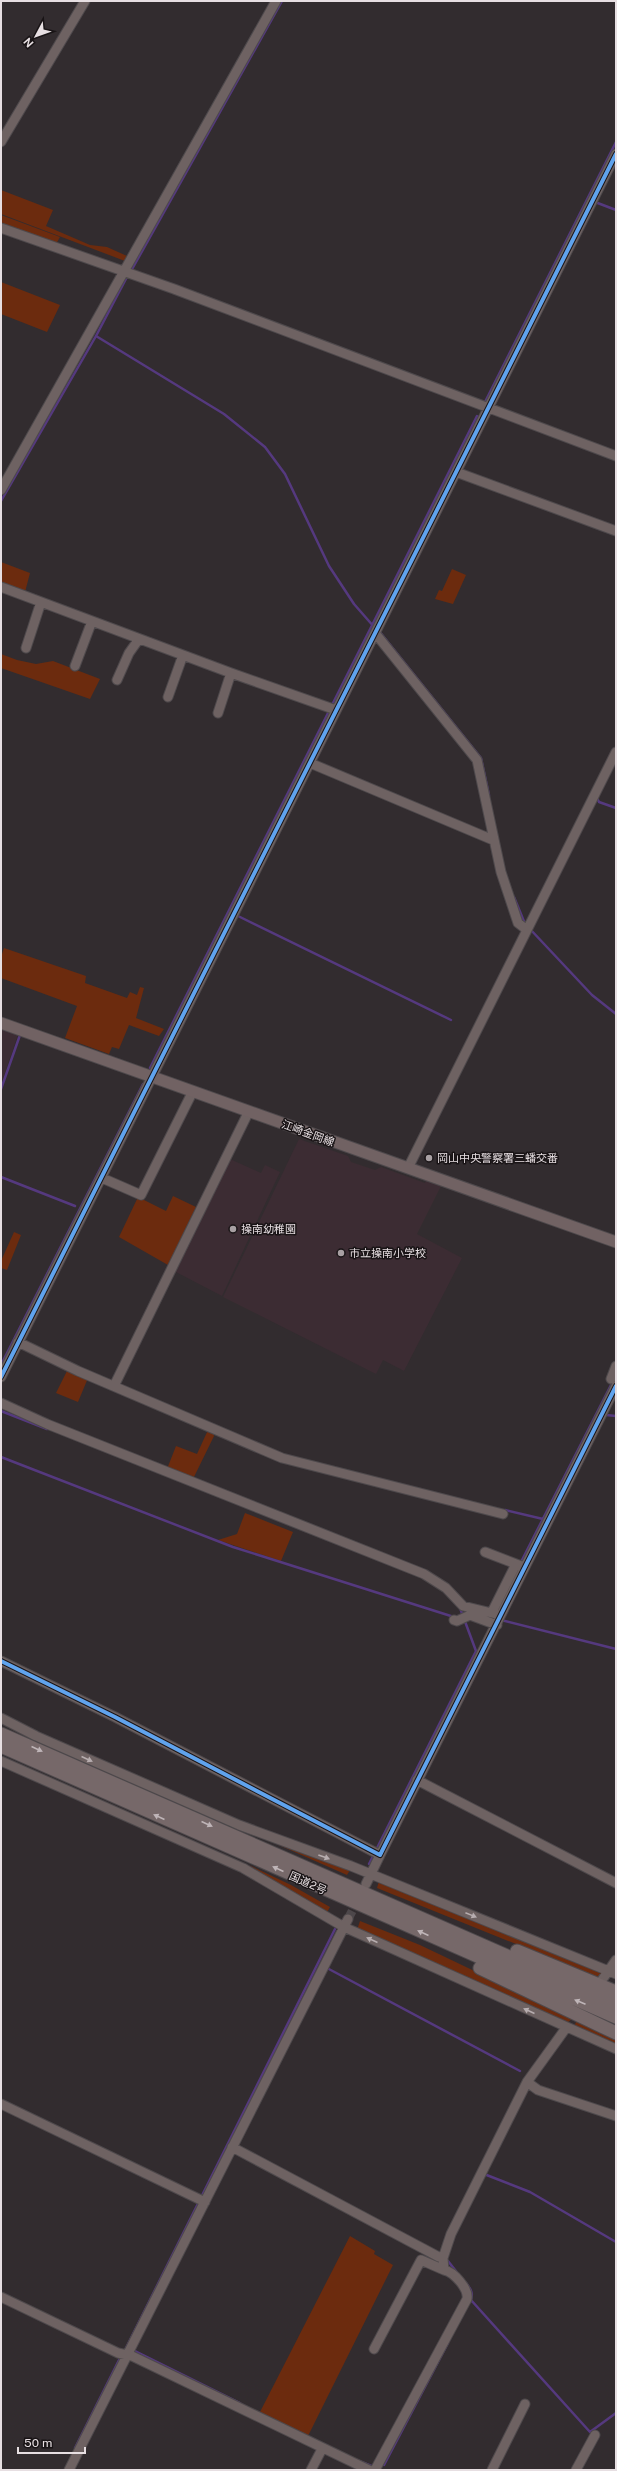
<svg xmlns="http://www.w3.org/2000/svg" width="617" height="2471" viewBox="0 0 617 2471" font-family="'Public Sans','Noto Sans JP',sans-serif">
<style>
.built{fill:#3c2c33}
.green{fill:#6c2b0e}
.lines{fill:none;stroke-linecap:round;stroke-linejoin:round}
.stream{stroke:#55397f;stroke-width:2.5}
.minor-tunnel{stroke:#4d474a;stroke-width:9;stroke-dasharray:9 4.5;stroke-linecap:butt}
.minor-casing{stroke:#4e494c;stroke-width:11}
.major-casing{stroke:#4e494c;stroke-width:13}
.highway-casing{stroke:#4e494c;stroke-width:15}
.minor{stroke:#6e6262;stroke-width:9}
.major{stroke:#716263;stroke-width:11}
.highway{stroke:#766869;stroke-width:13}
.cycleway-casing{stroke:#191416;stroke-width:6}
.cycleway{stroke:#60a3ed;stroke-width:4}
.oneway{fill:#bfb5b8}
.oneway2{fill:#b7adaf}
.poi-dot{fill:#a8a0a3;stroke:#191416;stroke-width:1.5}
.labels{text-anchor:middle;stroke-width:3;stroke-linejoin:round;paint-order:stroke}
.street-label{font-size:11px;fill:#e7dfe2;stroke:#191416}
.poi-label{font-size:11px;fill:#e7dfe2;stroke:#191416;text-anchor:start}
</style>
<rect width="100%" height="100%" fill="#322c2f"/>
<path class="built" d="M1 1028 18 1034 1 1085Z
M299 1139 348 1156 351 1162 375 1170 381 1167 425 1183 426 1180 441 1186 417 1234 462 1258 404 1371 383 1360 376 1374 223 1297Z
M230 1159 261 1173 265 1165 280 1172 222 1296 174 1271Z"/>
<path class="green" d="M1 190 53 210 46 226 90 245 107 247 127 256 125 261 1 214Z
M1 215 60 237 56 244 1 224Z
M1 282 60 305 47 332 1 314Z
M1 562 30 573 25 592 1 583Z
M452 569 466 575 453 604 435 599 439 590 442 591Z
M1 654 17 660 36 664 53 661 100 679 90 699 1 668Z
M4 948 86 976 85 983 127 998 130 992 137 995 140 987 144 988 136 1018 164 1029 159 1036 129 1025 119 1049 112 1047 109 1054 65 1038 77 1006 1 978V957Z
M173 1196 196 1207 168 1265 119 1237 138 1197 166 1211Z
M14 1232 21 1235 7 1270 1 1268V1261Z
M68 1369 88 1378 78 1402 56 1393Z
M208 1430 213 1432 214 1436 193 1479 167 1469 176 1446 197 1454Z
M245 1513 293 1532 281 1561 218 1540 237 1534Z
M263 1838 350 1870 347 1875Z
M249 1865 291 1885 330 1907 326 1914Z
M379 1881 601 1972 600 1978 377 1888Z
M360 1921 420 1945 573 2018 566 2024 357 1930Z
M577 2018 616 2037V2045L577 2027 575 2025Z
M350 2236 375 2251 374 2254 393 2265 308 2436 260 2412Z"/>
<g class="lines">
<path class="stream" d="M595 202 616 210
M131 271 282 1
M96 336 224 414 265 447 285 474 329 566 354 604 375 628
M487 403 485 402 616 142
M1 501 96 336 128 275
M379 631 481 758 489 795
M597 798 599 802 616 808
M514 897 525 924
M238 916 451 1020
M530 929 592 995 616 1014
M150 1068 477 416
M1 1089 20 1035
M1 1177 75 1206
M1 1365 143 1084
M1 1411 47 1429
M606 1415 616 1416
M1 1457 233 1547 454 1617
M505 1510 543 1519
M520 1564 613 1381
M501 1620 616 1649
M369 1864 476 1651 460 1608
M327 1968 520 2071
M484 2174 530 2192 616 2242
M445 2261H448L459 2275
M466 2283C471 2289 474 2294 470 2302
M471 2300 590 2432 616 2413
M135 2351 240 2403
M124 2352 335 1929
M75 2448 121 2356
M359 2461 374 2467
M384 2465 448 2343"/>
<path class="minor-tunnel" d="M348 1919 359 1898"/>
<g class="minor-casing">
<path id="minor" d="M1 142 85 1
M1 228 174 289 616 456
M456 472 616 531
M1 490 276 1
M1 587 231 673 336 710
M375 633 477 760 501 872 518 923 527 930
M26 648 41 602
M75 666 92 621
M117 680 129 653 139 639
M168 697 183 655
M218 713 231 673
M310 763 493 840
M408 1168 616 752
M102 1178 141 1195 193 1091
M18 1342 78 1371 282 1458 503 1514
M1 1377 616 154
M611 1379 616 1366
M114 1386 249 1111
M1 1403 47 1424 424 1574 446 1588 463 1606 500 1615
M485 1552 516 1564
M492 1612 516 1564 524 1567
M454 1620 457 1621 470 1615 497 1625
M1 1661 115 1717 380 1855 616 1386
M1 1718 36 1736 239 1825 351 1866 616 1974
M1 1761 243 1868 344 1927 616 2049
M417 1780 616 1883
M366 1884 380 1855
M602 1980 616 1960
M527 2082 538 2090 616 2116
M1 2104 205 2202
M232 2147 439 2257 443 2258
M1 2297 118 2353 132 2356 369 2470
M374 2349 421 2260 444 2270
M69 2470 348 1919
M311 2470 322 2449
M375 2470 467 2299C469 2289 454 2272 444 2270L443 2258 451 2234 527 2082 566 2028
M492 2470 525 2404
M576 2470 595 2435"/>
</g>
<g class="major-casing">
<path id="major" d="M1 1023 616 1242"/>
</g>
<g class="highway-casing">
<path id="highway" d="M1 1734 616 2004
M1 1746 616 2017
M517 1951 616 1992
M480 1968 616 2033"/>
</g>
<use href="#minor" class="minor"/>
<use href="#major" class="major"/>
<use href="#highway" class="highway"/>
<g class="cycleway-casing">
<path id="cycleway" d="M1 1377 616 154
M1 1661 115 1717 380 1855 616 1386"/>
</g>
<use href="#cycleway" class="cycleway"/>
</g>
<defs><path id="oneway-solid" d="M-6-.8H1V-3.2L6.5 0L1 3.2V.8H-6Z"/></defs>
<g class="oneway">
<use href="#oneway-solid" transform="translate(37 1749) rotate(24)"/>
<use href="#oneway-solid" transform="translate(159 1817) rotate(-156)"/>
<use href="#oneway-solid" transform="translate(207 1824) rotate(24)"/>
<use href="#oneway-solid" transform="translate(278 1869) rotate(-156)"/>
<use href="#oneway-solid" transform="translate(423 1933) rotate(-156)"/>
<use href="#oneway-solid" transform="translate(580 2002) rotate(-157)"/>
</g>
<g class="oneway2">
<use href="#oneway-solid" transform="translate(87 1759) rotate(24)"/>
<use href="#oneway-solid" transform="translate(324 1857) rotate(20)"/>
<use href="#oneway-solid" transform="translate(471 1915) rotate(22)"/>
<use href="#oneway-solid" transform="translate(372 1940) rotate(-156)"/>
<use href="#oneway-solid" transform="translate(529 2011) rotate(-156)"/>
</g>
<g class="poi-dot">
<circle cx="429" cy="1158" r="4"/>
<circle cx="233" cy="1229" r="4"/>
<circle cx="341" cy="1253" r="4"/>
</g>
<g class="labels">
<g class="street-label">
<text transform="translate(308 1133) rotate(20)" y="4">江崎金岡線</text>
<text transform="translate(308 1883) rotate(24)" y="4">国道2号</text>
</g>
<g class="poi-label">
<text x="437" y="1162">岡山中央警察署三蟠交番</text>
<text x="241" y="1233">操南幼稚園</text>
<text x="349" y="1257">市立操南小学校</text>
</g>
</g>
<rect width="617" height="2471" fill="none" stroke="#e7dfe2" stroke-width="4"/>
<g transform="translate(36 36) rotate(229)" stroke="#191416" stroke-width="3" paint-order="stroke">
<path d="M0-3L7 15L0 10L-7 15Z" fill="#e7dfe2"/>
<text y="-6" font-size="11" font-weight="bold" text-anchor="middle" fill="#e7dfe2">N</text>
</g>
<path d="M18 2447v6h67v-6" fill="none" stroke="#e7dfe2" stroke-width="2"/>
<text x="24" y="2447" font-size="12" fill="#e7dfe2" stroke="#191416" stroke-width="3" paint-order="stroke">50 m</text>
</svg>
